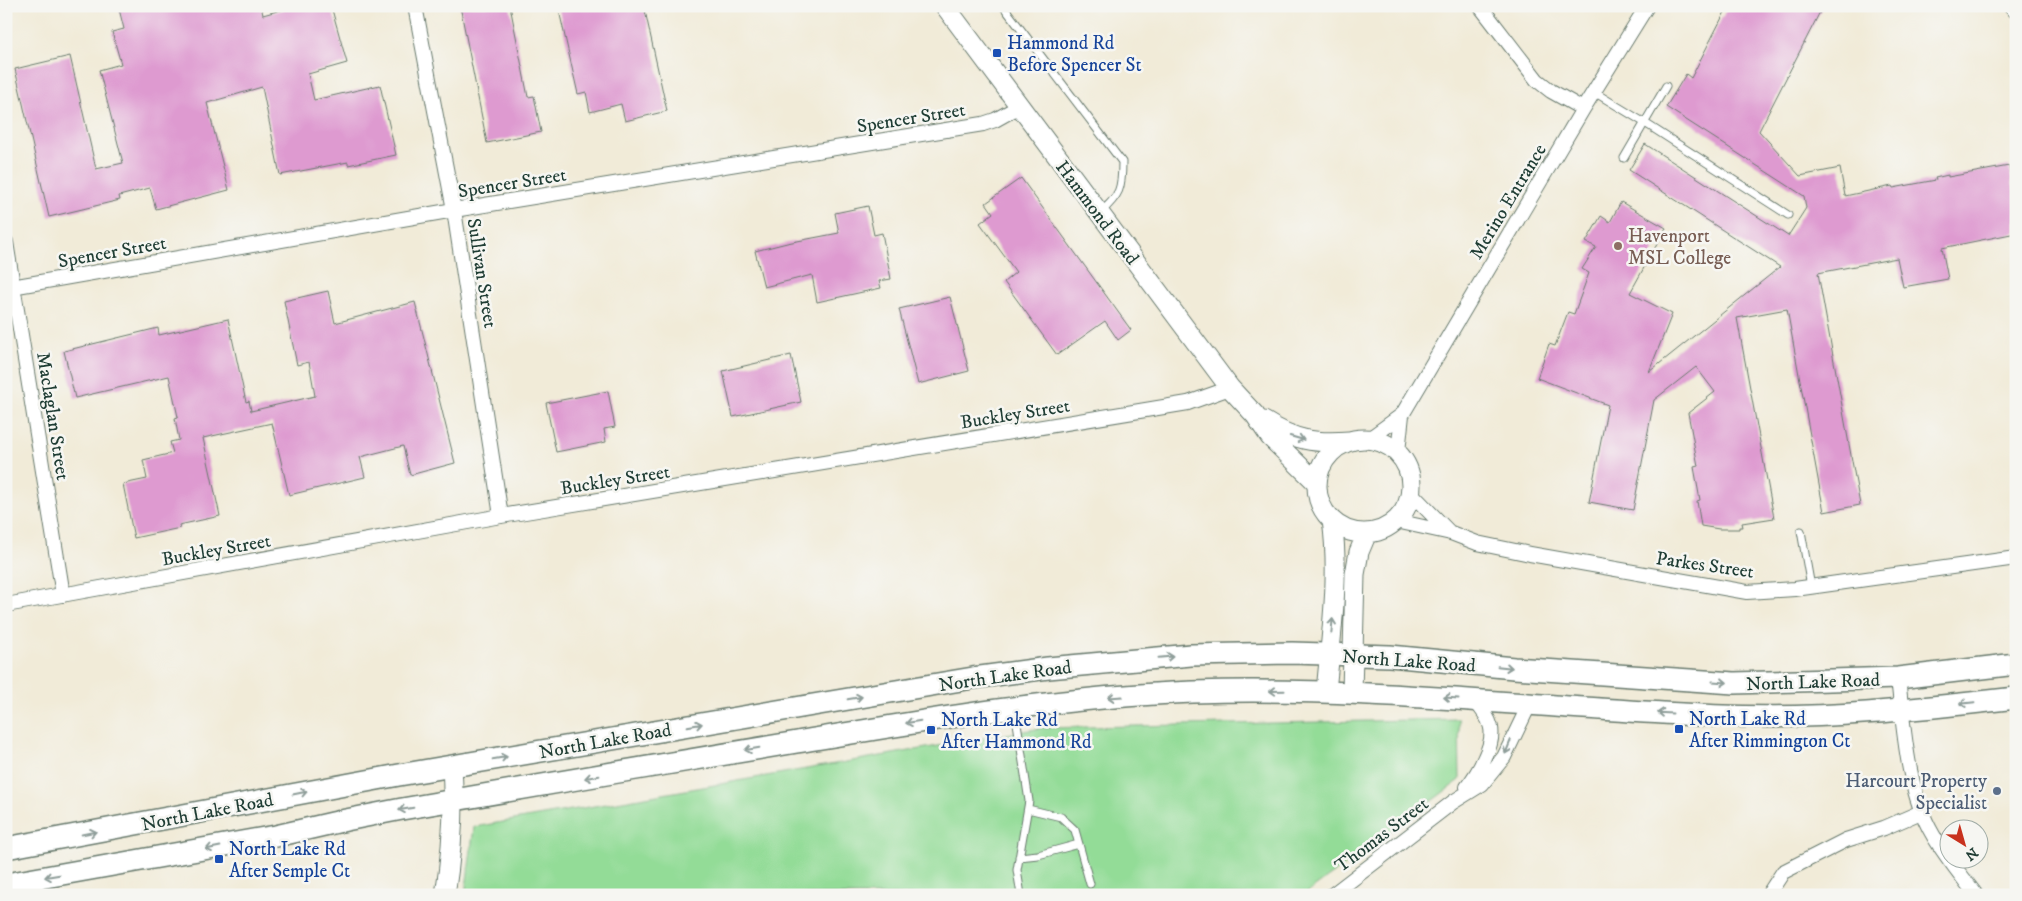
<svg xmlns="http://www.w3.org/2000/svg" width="2022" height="901" viewBox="0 0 2022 901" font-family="'IM FELL DW Pica',serif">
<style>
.green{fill:#93dc97;stroke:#598c66}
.building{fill:#de9ad0}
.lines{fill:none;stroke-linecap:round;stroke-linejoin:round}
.lane-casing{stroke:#687a6d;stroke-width:9}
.street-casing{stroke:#687a6d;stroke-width:16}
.secondary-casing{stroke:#687a6d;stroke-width:21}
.primary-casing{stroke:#687a6d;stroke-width:24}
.lane{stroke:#fff;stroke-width:7}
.street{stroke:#fff;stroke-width:14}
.secondary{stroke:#fff;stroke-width:19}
.primary{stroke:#fff;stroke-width:21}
.oneway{stroke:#8f9e9a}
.transit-dot{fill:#1a4fb4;stroke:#f6f6f2;stroke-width:2}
.education-dot{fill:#8d6e63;stroke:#f6f6f2;stroke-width:2}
.service-dot{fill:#5c6f8a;stroke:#f6f6f2;stroke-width:2}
.labels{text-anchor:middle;stroke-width:5;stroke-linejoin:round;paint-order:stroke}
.transit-label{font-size:19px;fill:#164399;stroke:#f6f6f2;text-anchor:start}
.street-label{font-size:19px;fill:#1f3d34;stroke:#f6f6f2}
.education-label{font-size:19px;fill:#785e54;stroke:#f6f6f2;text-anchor:start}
.service-label{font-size:19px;fill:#4e5e75;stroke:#f6f6f2;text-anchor:end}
</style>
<rect width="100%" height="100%" fill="#f6f6f2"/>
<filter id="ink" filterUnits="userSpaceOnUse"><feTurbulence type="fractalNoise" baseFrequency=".02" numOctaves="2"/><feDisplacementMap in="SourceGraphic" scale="10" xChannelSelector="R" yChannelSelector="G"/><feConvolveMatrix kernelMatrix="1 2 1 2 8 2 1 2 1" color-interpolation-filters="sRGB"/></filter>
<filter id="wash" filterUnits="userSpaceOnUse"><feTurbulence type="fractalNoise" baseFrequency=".0096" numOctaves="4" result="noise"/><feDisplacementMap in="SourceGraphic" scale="20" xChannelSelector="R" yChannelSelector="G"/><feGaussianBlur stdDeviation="1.12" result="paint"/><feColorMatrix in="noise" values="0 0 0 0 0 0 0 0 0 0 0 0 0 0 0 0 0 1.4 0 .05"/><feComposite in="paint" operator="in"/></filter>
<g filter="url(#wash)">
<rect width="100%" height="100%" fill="#f1ebd8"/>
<path class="green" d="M1459 719 1460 780 1304 895H465L474 827 1041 728Z"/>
<g id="blocks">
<path class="building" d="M130 6H261L263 15 295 6H331L347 63 308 74 314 100 380 85 396 155 348 165V162L280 175 262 87 207 103 229 190 156 209 150 188 119 196 120 200 49 217 15 69 70 56 96 169 123 163 99 70 121 64 112 32 124 29 119 9Z
M460 6H510L528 97 534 96 541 132 487 143Z
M558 6H644L667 111 625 121 621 104 590 112 586 92 578 94Z
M1728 6H1823L1759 131 1800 176 1840 168 1845 196 1892 186 1893 188 1936 180 1935 178 1948 175V177L2009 166 2016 200V233L1942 248 1948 279 1903 287 1897 258 1818 273 1860 505 1824 512 1787 309 1737 318 1774 518 1742 523 1743 527H1739V529H1719L1701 526 1697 501 1700 500 1694 467 1698 466 1688 413 1715 392 1696 367 1654 400 1633 510 1589 502 1608 405 1537 378 1549 344 1555 346 1568 312 1574 314 1589 273 1582 269 1596 247 1586 242 1601 216 1610 222 1621 202 1666 228 1630 293 1672 314 1649 372 1780 267 1629 170 1645 144 1788 236 1806 208 1804 196 1666 107 1686 74 1691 78Z
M1021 178 1131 330 1118 340 1105 321 1057 355 1004 282 1016 272 980 223 993 213 986 203Z
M868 206 874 235 882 233 891 279 879 281 881 288 817 302 812 275 764 287 755 251 787 243 839 233 835 213Z
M328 291 335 323 415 302 455 463 410 475 403 446 360 457 365 477 289 495 272 423 203 438 220 516 179 525 180 528 134 538 123 484 147 479 143 460 173 453 170 442 179 440 175 418 178 417 169 376 75 398 64 351 158 328 159 335 228 319 246 402 249 401 251 411 315 396 309 362 297 365 284 301Z
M950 297 969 371 918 384 899 309Z
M791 355 801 402 733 417 723 371Z
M608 391 615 427 604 429 606 442 556 452 546 403Z"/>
</g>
</g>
<g filter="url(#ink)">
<use href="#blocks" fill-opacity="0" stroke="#687a6d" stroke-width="1"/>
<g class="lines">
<g class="lane-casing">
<path id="lane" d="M1003 6 1122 162C1122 189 1120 195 1100 213
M1594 92 1645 123 1788 215
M1624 158 1666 86
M1801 531 1811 587
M1015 710 1029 801 1017 870 1021 895
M1028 809 1061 817 1075 830 1090 884
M1019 857 1038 855 1079 844"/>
</g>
<g class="street-casing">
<path id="street" d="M415 6 454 210 501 516
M1480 6 1537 80 1551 91 1583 109
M2011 6 2016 12
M6 242 63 595
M6 288 454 210 983 124 995 120 1020 106
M1369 439 1402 415
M1398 452 1402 415 1583 109 1647 6
M1411 493 1450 533
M1396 521 1451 533 1477 543 1530 554 1747 592 1795 589 2016 558
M6 605 501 516 1188 403 1230 388
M1898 678C1904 729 1907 791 1933 835 1945 856 1961 875 1976 895
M1467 787C1475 777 1480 769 1485 757 1497 732 1492 720 1474 700
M1332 895 1453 802 1482 784 1504 757 1530 703
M1768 895 1783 872 1846 840 1884 828 1921 812"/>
</g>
<g class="secondary-casing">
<path id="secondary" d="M945 6 1230 388 1255 415 1270 437 1317 483
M1264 421C1294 440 1314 444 1349 441
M1317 486a47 47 0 1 1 94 0a47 47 0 1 1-94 0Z
M1326 692C1331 635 1340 577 1332 520
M1352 693 1355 574 1359 552 1367 533
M445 895C452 851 455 810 452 766"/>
</g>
<g class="primary-casing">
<path id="primary" d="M6 848 399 775 973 678 1048 668 1191 655 1292 653 1390 656 1514 668 1734 683 1898 678 2016 664
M6 884 276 836 346 820 402 809C534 786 665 764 797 742 928 720 1059 697 1193 692 1370 686 1546 709 1723 716 1821 720 1919 709 2016 698"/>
</g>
<use href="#lane" class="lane"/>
<use href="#street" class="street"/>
<use href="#secondary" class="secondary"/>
<use href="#primary" class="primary"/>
</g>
<defs><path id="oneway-shaft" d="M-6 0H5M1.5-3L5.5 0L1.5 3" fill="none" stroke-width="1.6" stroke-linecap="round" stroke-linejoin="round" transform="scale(1.25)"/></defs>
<g class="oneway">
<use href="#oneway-shaft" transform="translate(1297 438) rotate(16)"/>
<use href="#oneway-shaft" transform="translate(1332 626) rotate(-85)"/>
<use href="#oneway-shaft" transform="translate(1166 657) rotate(-5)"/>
<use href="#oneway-shaft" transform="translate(1505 667) rotate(6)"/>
<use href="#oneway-shaft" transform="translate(1720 682) rotate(4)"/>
<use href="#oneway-shaft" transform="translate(1277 691) rotate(179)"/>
<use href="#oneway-shaft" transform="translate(1115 697) rotate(176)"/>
<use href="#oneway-shaft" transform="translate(855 698) rotate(-10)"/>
<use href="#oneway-shaft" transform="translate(1451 698) rotate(-176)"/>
<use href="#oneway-shaft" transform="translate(1967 703) rotate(174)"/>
<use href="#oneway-shaft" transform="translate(1665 713) rotate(-177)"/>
<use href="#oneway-shaft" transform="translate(913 722) rotate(170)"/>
<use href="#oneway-shaft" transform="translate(695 725) rotate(-10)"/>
<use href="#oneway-shaft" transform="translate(1508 747) rotate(112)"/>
<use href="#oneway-shaft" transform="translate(752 749) rotate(170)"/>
<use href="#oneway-shaft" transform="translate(500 758) rotate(-10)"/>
<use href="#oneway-shaft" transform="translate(592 777) rotate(170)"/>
<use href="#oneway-shaft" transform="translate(300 793) rotate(-11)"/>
<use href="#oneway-shaft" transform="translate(406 809) rotate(170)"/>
<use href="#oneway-shaft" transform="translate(89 833) rotate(-11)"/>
<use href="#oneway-shaft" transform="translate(213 848) rotate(169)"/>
<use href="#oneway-shaft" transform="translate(52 876) rotate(170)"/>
</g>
</g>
<g class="transit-dot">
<rect x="992" y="48" width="10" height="10" rx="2.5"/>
<rect x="1674" y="724" width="10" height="10" rx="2.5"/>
<rect x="926" y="725" width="10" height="10" rx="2.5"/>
<rect x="214" y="854" width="10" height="10" rx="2.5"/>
</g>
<circle class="education-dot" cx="1618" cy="246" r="5"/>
<circle class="service-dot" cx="1997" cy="791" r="5"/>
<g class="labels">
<g class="transit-label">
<text x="1007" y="49">Hammond Rd<tspan x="1007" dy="22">Before Spencer St</tspan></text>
<text x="1689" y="725">North Lake Rd<tspan x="1689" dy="22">After Rimmington Ct</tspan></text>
<text x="941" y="726">North Lake Rd<tspan x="941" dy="22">After Hammond Rd</tspan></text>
<text x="229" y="855">North Lake Rd<tspan x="229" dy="22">After Semple Ct</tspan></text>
</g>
<g class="street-label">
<text transform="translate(911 117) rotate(-9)" y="7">Spencer Street</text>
<text transform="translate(512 182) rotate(-9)" y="7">Spencer Street</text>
<text transform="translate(1507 201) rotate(-59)" y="7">Merino Entrance</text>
<text transform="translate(1098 212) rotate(53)" y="7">Hammond Road</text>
<text transform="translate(112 251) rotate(-10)" y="7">Spencer Street</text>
<text transform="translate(483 273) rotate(81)" y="7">Sullivan Street</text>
<text transform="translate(1015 413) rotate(-9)" y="7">Buckley Street</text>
<text transform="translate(54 416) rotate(81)" y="7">Maclaglan Street</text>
<text transform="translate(615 479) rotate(-9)" y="7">Buckley Street</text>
<text transform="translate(216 549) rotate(-10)" y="7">Buckley Street</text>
<text transform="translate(1705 564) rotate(8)" y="7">Parkes Street</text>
<text transform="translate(1409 660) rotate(4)" y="7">North Lake Road</text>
<text transform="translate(1005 675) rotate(-8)" y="7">North Lake Road</text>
<text transform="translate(1813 681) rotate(-2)" y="7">North Lake Road</text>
<text transform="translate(605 740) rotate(-10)" y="7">North Lake Road</text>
<text transform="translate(207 811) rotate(-11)" y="7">North Lake Road</text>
<text transform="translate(1381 834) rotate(-37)" y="7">Thomas Street</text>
</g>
<g class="education-label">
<text x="1628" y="242">Havenport<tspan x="1628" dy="22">MSL College</tspan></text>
</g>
<g class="service-label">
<text x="1987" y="787">Harcourt Property<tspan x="1987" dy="22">Specialist</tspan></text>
</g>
</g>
<rect width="2022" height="901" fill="none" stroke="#f6f6f2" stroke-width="25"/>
<g transform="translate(1964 844) rotate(143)"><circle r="24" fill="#f6f6f2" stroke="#a0aca6"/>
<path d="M0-4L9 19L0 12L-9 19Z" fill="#c8321e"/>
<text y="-8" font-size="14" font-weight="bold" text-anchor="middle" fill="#1f3d34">N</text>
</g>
</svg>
